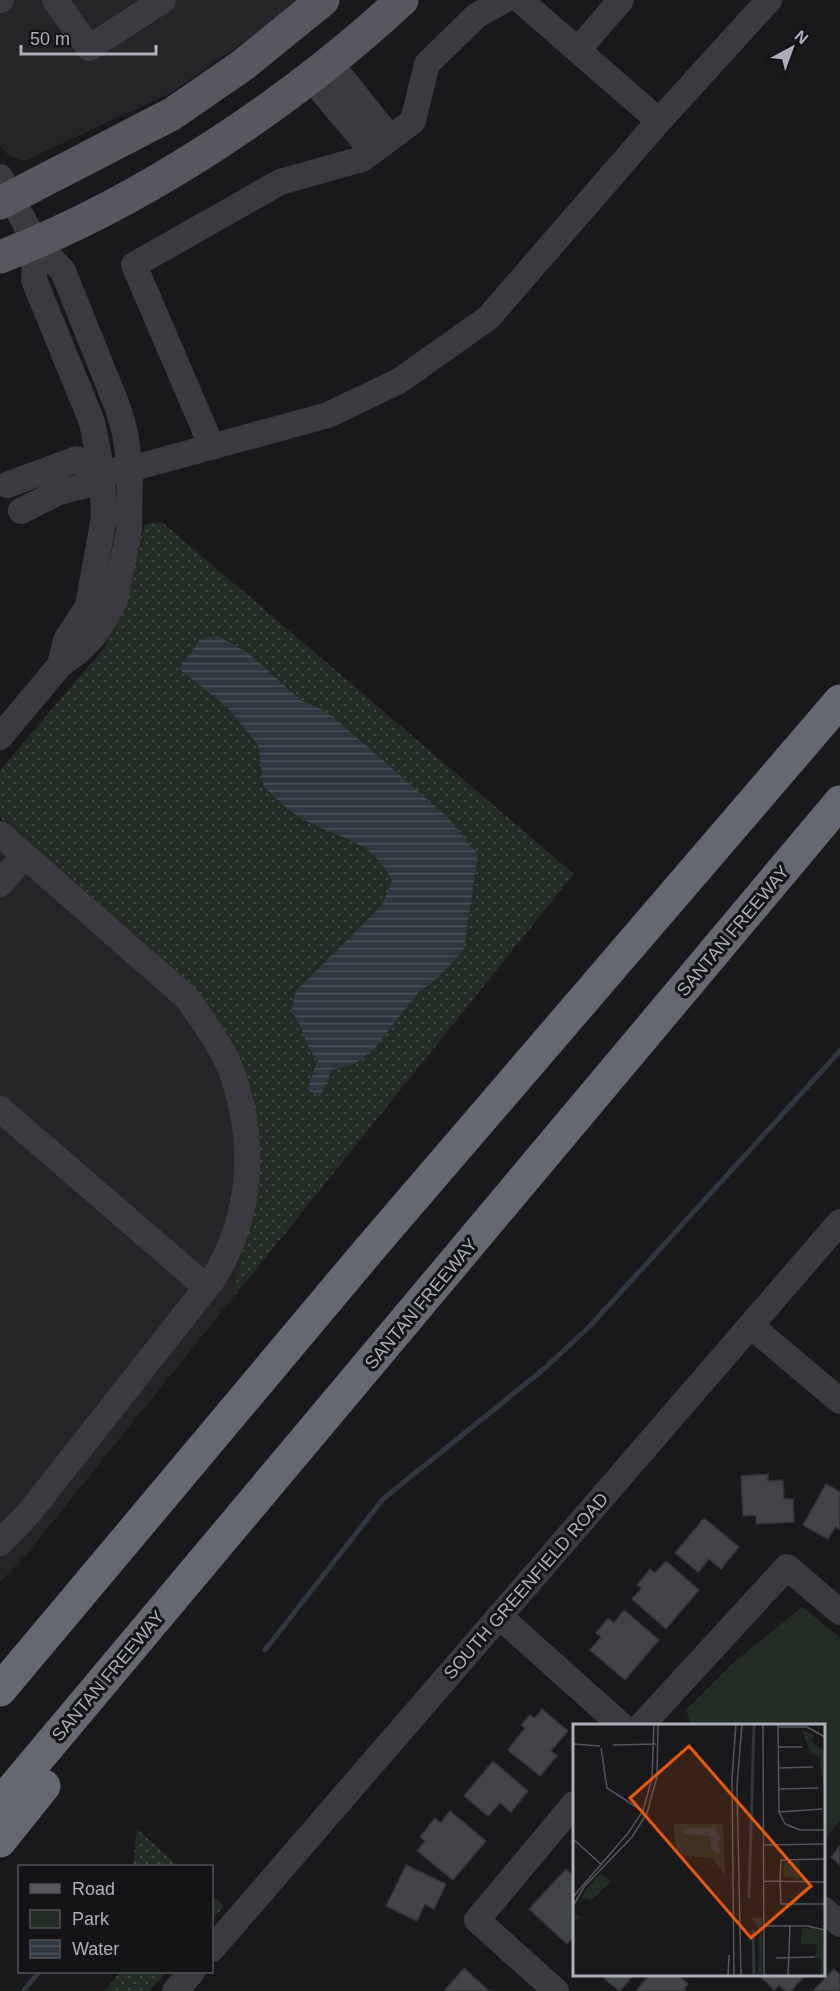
<svg xmlns="http://www.w3.org/2000/svg" width="840" height="1991" viewBox="0 0 840 1991" font-family="Arial,sans-serif">
<style>
.built{fill:#252528}
.grass{fill:url(#grass-dots)}
.park{fill:#232b25}
.water{fill:url(#water-rules)}
.lines{fill:none;stroke-linecap:round;stroke-linejoin:round}
.stream{stroke:#2f363f;stroke-width:5}
.building{fill:#434448;stroke:#343337;stroke-width:1.5}
.minor{stroke:#3a3a40;stroke-width:26}
.major{stroke:#56575f;stroke-width:33}
.highway{stroke:#666871;stroke-width:33}
.labels{text-anchor:middle;stroke-width:6;stroke-linejoin:round;paint-order:stroke}
.street-label{font-size:18px;fill:#acafba;stroke:#141416}
.inset-river{fill:none;stroke:#2f363f;stroke-width:3}
.inset-road{fill:none;stroke:#54555b;stroke-width:1.5}
.view{fill:#e8590c;fill-opacity:0.15;stroke:#e8590c;stroke-width:3}
.inset-edge{fill:none;stroke:#acafba;stroke-width:3}
</style>
<defs>
<pattern id="grass-dots" width="8" height="8" patternUnits="userSpaceOnUse" patternTransform="scale(1.5)"><rect width="8" height="8" fill="#232b25"/><path d="M2 2h.1M6 6h.1" fill="none" stroke="#404743" stroke-width="1.8" stroke-linecap="round"/></pattern>
<pattern id="water-rules" width="6" height="5" patternUnits="userSpaceOnUse" patternTransform="scale(1.5)"><rect width="6" height="5" fill="#2f363f"/><path d="M0 2.5h6" fill="none" stroke="#4a5159"/></pattern>
</defs>
<rect width="100%" height="100%" fill="#19191b"/>
<path class="built" d="M0 0H297L247 40 169 94 24 161 9 156 0 146Z
M0 820 368 1130 26 1555 0 1582Z"/>
<path class="grass" d="M162 522 574 874 233 1298 243 1250 259 1146 245 1070 219 1021 144 942 0 818V770L106 646 145 524Z
M137 1829 179 1866H133Z
M212 1895 224 1906 212 1920Z
M120 1972H167L149 1991H105Z"/>
<path class="park" d="M802 1607 840 1637V1821L824 1840V1726L691 1725 686 1710 734 1662Z"/>
<path class="water" d="M218 636 248 653 302 701 325 711 360 740 446 816 478 854 464 949 440 976 418 993 373 1050 356 1063 332 1070 320 1097 307 1089 318 1060C303 1045 304 1026 291 1011L296 991 382 905 392 881C370 834 329 839 292 812 282 805 273 795 264 787L258 745 226 706 179 669 200 639Z"/>
<g class="lines">
<path class="stream" d="M265 1650 383 1499 544 1369 590 1326 840 1051
M23 1991 39 1972"/>
</g>
<path class="building" d="M768 1474V1481L783 1480 784 1499H793L794 1522 756 1524V1515L743 1516 741 1476Z
M826 1484 840 1492V1530L835 1527 828 1539 803 1525Z
M704 1518 739 1547 721 1569 709 1559 698 1572 675 1553Z
M666 1561 699 1590 666 1629 632 1599 642 1588 637 1585 650 1569 655 1573Z
M624 1610 659 1640 625 1680 590 1650 601 1637 596 1633 608 1618 614 1623Z
M542 1709 568 1731 551 1751 557 1756 540 1776 508 1750 525 1728 521 1725 530 1715 535 1718Z
M493 1761 528 1791 511 1812 500 1803 488 1816 464 1796Z
M450 1811 486 1841 453 1880 417 1851 425 1841 420 1837 435 1818 441 1823Z
M840 1846V1865L831 1857Z
M406 1865 446 1884 434 1909 425 1904 417 1921 386 1906Z
M566 1869 574 1877V1936L567 1944 529 1909Z
M464 1968 489 1991H493H444Z
M834 1969 840 1975V1991H813Z
M603 1974H634L620 1991 604 1979 606 1977Z
M650 1974H677L688 1984 684 1989 686 1991H636Z
M758 1974H806L791 1991H786L779 1985 774 1990Z"/>
<g class="lines">
<path class="minor" d="M0 0H1
M55 0 89 48 163 0
M578 50 621 0
M329 62 390 138
M311 78 372 151
M659 121 769 0
M0 177 36 243 63 271 118 408 125 433 130 469 129 530 115 600 96 633 80 650 60 665 0 737
M36 243 34 280 92 422 102 472 104 517 88 606 66 640 60 665
M212 447 134 265 280 182 362 159 413 121 427 64 476 16 504 0
M7 485 77 459 94 473 130 469 328 415 399 381 488 318 659 121 520 0
M21 511 59 492 83 486 94 473
M0 834 187 998C204 1022 226 1052 235 1081 256 1148 251 1219 213 1279L29 1513 0 1543
M0 884 24 856
M0 1109 206 1287
M751 1326 840 1401
M499 1616 622 1726
M641 1726 787 1567 840 1612
M824 1910 840 1924
M212 1949 840 1222
M175 1991 192 1972
M556 1991 477 1920 574 1804"/>
<path class="major" d="M0 203 172 114 243 65 323 0
M0 257C141 203 291 103 402 0"/>
<path class="highway" d="M0 1690 368 1251 840 701
M0 1804 840 802
M0 1841 44 1786"/>
</g>
<g class="labels">
<g class="street-label">
<text transform="translate(733 931) rotate(-50)" y="6">SANTAN FREEWAY</text>
<text transform="translate(421 1304) rotate(-50)" y="6">SANTAN FREEWAY</text>
<text transform="translate(526 1586) rotate(-49)" y="6">SOUTH GREENFIELD ROAD</text>
<text transform="translate(108 1676) rotate(-50)" y="6">SANTAN FREEWAY</text>
</g>
</g>
<g transform="translate(573 1724)">
<rect width="252" height="252" fill="#19191b"/>
<path d="M150 100 152 151 139 134 104 131 100 100ZM178 194H189V252H185L186 205Z" fill="#232b25"/>
<path d="M229 6 241 11 238 17 252 28V77L246 33 237 29ZM227 137V155L210 152 211 138ZM241 204 252 208V252H248V237L242 233 244 220H228V205H218Z" fill="#232b25"/>
<path d="M28 149 38 157 19 176 10 174 3 189 8 195 0 196 12 166Z" fill="#232b25"/>
<path d="M123 104H142L147 112 146 131 138 125V112L110 110 111 105Z" fill="#2f363f"/>
<path class="inset-river" d="M176 174 181 0M180 206 181 250"/>
<path class="inset-road" d="M190 0 191 252M205 0 206 88 212 100M205 3H234L252 13M0 20 27 22M40 21 83 20M205 23H229M28 24 34 64 71 88M205 44 240 43M206 65 245 64M206 88 249 85M212 100 227 106H252M0 115 29 141M191 121 252 120M252 135 208 136 207 157 208 180H252M191 157 252 158M0 173 55 109 70 87 79 54 81 0M0 182 11 163 59 113 74 89 84 53 85 0M191 202H234L252 206M203 234 242 233M155 252 156 231M161 252 159 54 163 0M168 252 164 62 169 0M215 252 217 202"/>
<path class="view" d="M116 22 238 162 178 214 57 74Z"/>
<rect width="252" height="252" class="inset-edge"/>
</g>
<rect x="18" y="1865" width="195" height="108" fill="#141416" stroke="#515258" stroke-width="1.5"/>
<rect x="30" y="1884" width="30" height="9" fill="#56575f" stroke="#515258" stroke-width="1.5"/>
<text x="72" y="1895" font-size="18" fill="#acafba">Road</text>
<rect x="30" y="1910" width="30" height="18" fill="#232b25" stroke="#515258" stroke-width="1.5"/>
<text x="72" y="1925" font-size="18" fill="#acafba">Park</text>
<rect x="30" y="1940" width="30" height="18" fill="url(#water-rules)" stroke="#515258" stroke-width="1.5"/>
<text x="72" y="1955" font-size="18" fill="#acafba">Water</text>
<g transform="translate(792 48) rotate(41)" stroke="#141416" stroke-width="4.5" paint-order="stroke">
<path d="M0-4.5L10 22L0 15L-10 22Z" fill="#acafba"/>
<text y="-9" font-size="16" font-weight="bold" text-anchor="middle" fill="#acafba">N</text>
</g>
<path d="M21 45v9h135v-9" fill="none" stroke="#acafba" stroke-width="3"/>
<text x="30" y="45" font-size="18" fill="#acafba" stroke="#141416" stroke-width="4.5" paint-order="stroke">50 m</text>
</svg>
